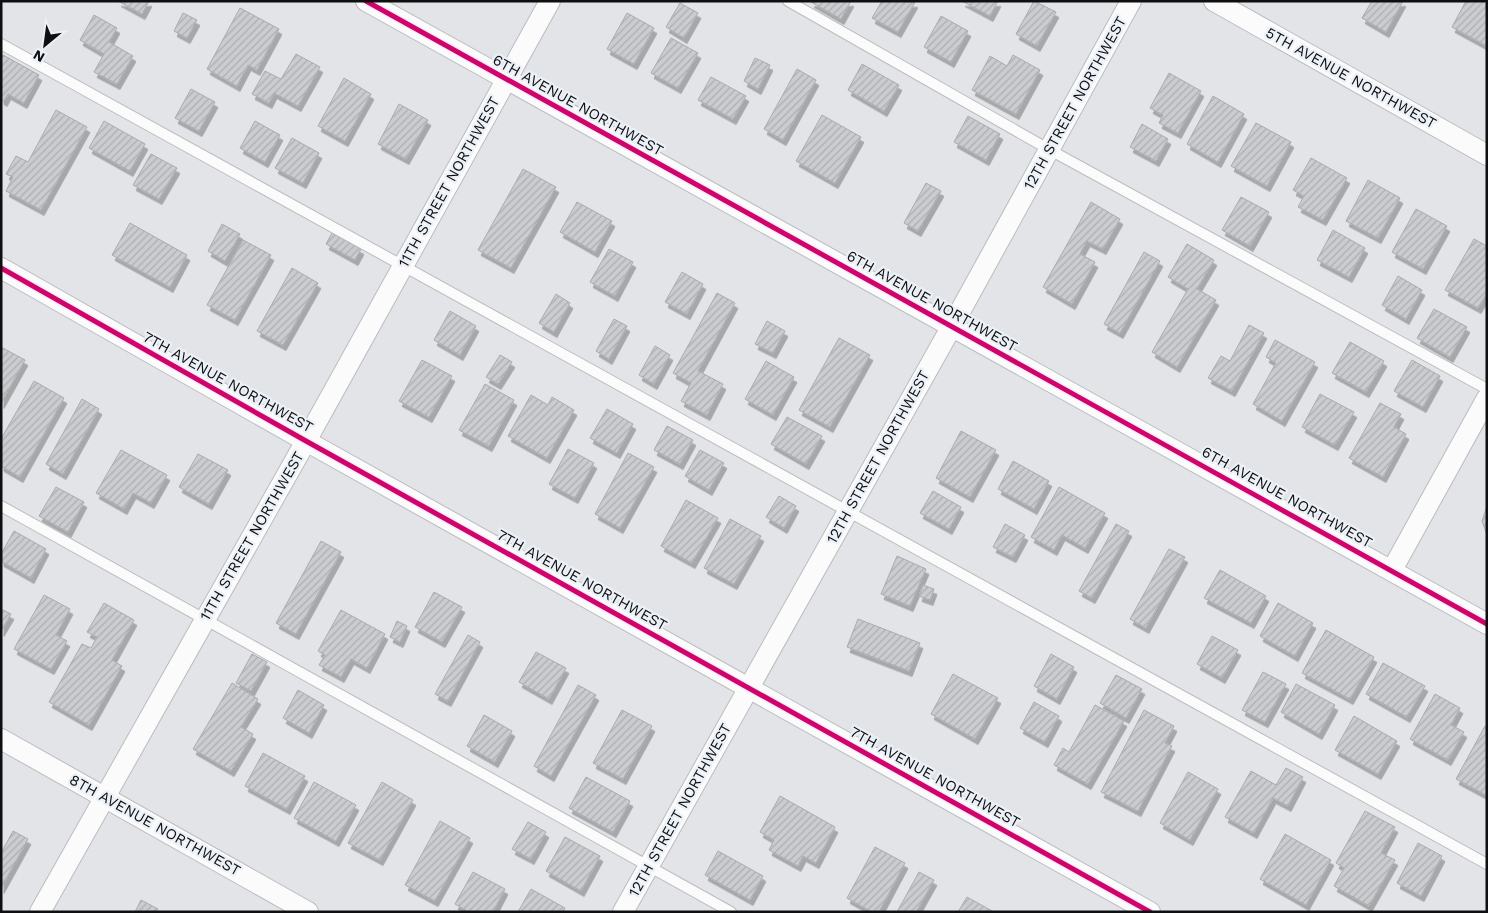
<svg xmlns="http://www.w3.org/2000/svg" width="1488" height="913" viewBox="0 0 1488 913" font-family="'Work Sans',sans-serif">
<style>
.building{fill:url(#building-hatch);stroke:#a9abad;filter:url(#shadow)}
.lines{fill:none;stroke-linecap:round;stroke-linejoin:round}
.service-casing{stroke:#bbbcbf;stroke-width:12}
.minor-casing{stroke:#bbbcbf;stroke-width:22}
.service{stroke:#fbfbfb;stroke-width:10}
.minor{stroke:#fbfbfb;stroke-width:20}
.cycleway-casing{stroke:#ecf1f7;stroke-width:8}
.cycleway{stroke:#d6006c;stroke-width:5}
.labels{text-anchor:middle;stroke-width:4.5;stroke-linejoin:round;paint-order:stroke}
.street-label{font-size:15px;fill:#0d0f11;stroke:#ecf1f7}
</style>
<defs>
<pattern id="building-hatch" width="6" height="6" patternUnits="userSpaceOnUse" patternTransform="scale(1.25)"><rect width="6" height="6" fill="#cacccf"/><path d="M-1 1l2-2M0 6l6-6M5 7l2-2" fill="none" stroke="#acaeb1"/></pattern>
<filter id="shadow"><feDropShadow dx="3" dy="5.5" stdDeviation="0" flood-color="#0004"/></filter>
</defs>
<rect width="100%" height="100%" fill="#e2e4e7"/>
<path class="building" d="M118 1H149L142 14Z
M812 1H851L841 19 811 2Z
M882 1 915 2 898 32 872 18Z
M962 1H998L990 16Z
M1034 1 1056 12 1037 46 1016 34Z
M1372 1H1403L1386 32 1362 18Z
M1466 1H1487V41L1485 45 1452 27Z
M680 3 698 13 684 38 666 27Z
M240 8 279 29 257 70 248 65 237 86 207 69Z
M183 13 197 20 187 38 174 31Z
M627 13 654 28 634 64 607 49Z
M94 15 117 28 109 42 133 56 117 84 94 72 104 54 80 40Z
M941 16 968 31 951 62 924 47Z
M671 38 698 53 678 88 651 73Z
M296 54 320 67 298 106 274 93 269 103 252 94 265 71 281 79Z
M3 55 39 75 24 103 8 94 4 101 1 99V59Z
M1013 55 1040 70 1016 114 972 90 990 56 1007 66Z
M755 58 770 65 758 89 744 81Z
M862 64 899 85 884 111 848 90Z
M797 69 816 80 783 140 764 129Z
M1169 73 1201 91 1178 133 1159 123 1163 115 1150 108Z
M711 77 746 96 733 119 698 100Z
M344 78 371 94 345 141 318 126Z
M191 89 215 102 199 131 175 118Z
M1213 96 1244 114 1218 162 1187 144Z
M399 104 428 120 406 159 378 144Z
M56 110 87 127 41 210 6 191 13 177 6 174 16 156 28 162Z
M822 115 861 137 835 183 796 161Z
M968 116 1000 134 986 160 954 142Z
M104 121 145 144 130 171 89 148Z
M255 121 280 135 265 162 240 148Z
M1256 123 1291 142 1267 186 1231 166Z
M1142 124 1168 139 1156 161 1130 147Z
M292 138 319 153 303 183 275 168Z
M151 154 177 168 159 199 133 185Z
M1311 158 1347 178 1323 220 1298 207 1304 196 1293 190Z
M523 169 556 187 511 268 478 250Z
M1368 180 1400 198 1378 238 1346 221Z
M926 183 941 191 918 231 904 223Z
M1241 197 1269 212 1250 246 1222 230Z
M577 202 612 221 595 252 560 232Z
M1091 202 1120 219 1103 249 1087 241 1080 254 1095 262 1072 304 1043 287Z
M1416 209 1447 226 1423 269 1392 252Z
M130 223 187 255 170 287 112 255Z
M222 224 240 234 225 261 208 251Z
M1333 230 1365 248 1349 277 1317 260Z
M332 233 361 249 355 260 326 244Z
M1474 239 1487 246V293L1478 308 1445 290Z
M243 240 271 255 235 320 207 305Z
M1187 244 1214 260 1197 289 1216 300 1177 367 1152 352 1188 289 1168 277Z
M609 249 633 262 615 296 590 282Z
M1144 252 1160 261 1120 333 1104 324Z
M292 268 318 283 283 345 257 331Z
M682 272 703 284 687 314 665 302Z
M1398 276 1422 290 1406 319 1382 305Z
M717 293 735 303 698 371 723 384 707 415 681 401 691 383 673 373Z
M556 294 570 303 554 332 539 323Z
M1434 309 1467 327 1450 357 1417 338Z
M450 311 476 326 460 355 434 340Z
M614 319 627 326 609 359 596 351Z
M767 321 785 331 773 353 755 344Z
M1249 325 1264 333 1232 391 1208 378 1221 356 1230 361Z
M839 338 870 355 830 427 799 410Z
M1275 340 1315 362 1282 421 1253 404 1276 363 1266 357Z
M1350 342 1384 361 1366 392 1332 373Z
M655 346 670 355 654 384 639 375Z
M1 347 25 360 1 403Z
M500 355 512 362 498 384 486 377Z
M422 360 452 376 429 417 399 401Z
M1412 360 1440 376 1423 407 1394 391Z
M766 361 794 377 773 415 745 399Z
M34 381 64 398 20 477 1 466V439Z
M485 384 514 400 489 446 459 430Z
M1320 394 1354 412 1335 445 1302 427Z
M531 395 548 405 552 397 574 410 547 458 508 436Z
M82 399 99 409 63 474 46 464Z
M1380 403 1401 414 1394 427 1406 434 1383 477 1349 458Z
M607 409 633 424 617 453 590 438Z
M787 417 822 436 806 464 771 444Z
M667 426 693 440 680 464 654 450Z
M961 431 996 450 970 497 936 478Z
M568 449 594 463 575 498 549 484Z
M121 450 167 475 151 503 133 493 124 509 96 493Z
M700 450 724 463 709 490 685 476Z
M628 453 654 467 620 528 595 514Z
M198 454 228 470 209 504 179 487Z
M1013 461 1049 481 1034 509 998 489Z
M56 487 84 502 68 532 39 516Z
M1059 487 1105 513 1085 548 1062 535 1054 550 1031 537Z
M933 491 961 507 949 529 920 513Z
M779 496 796 506 784 528 766 517Z
M686 500 718 518 692 563 661 546Z
M1487 506V535L1482 521Z
M730 519 761 536 734 584 704 568Z
M1005 524 1025 535 1013 557 993 547Z
M1116 524 1129 531 1092 598 1079 591Z
M14 531 46 549 31 578 1 561V554Z
M321 541 341 552 296 634 276 623Z
M1169 549 1185 557 1146 628 1130 619Z
M897 556 926 569 910 606 881 594Z
M1220 570 1266 596 1251 623 1204 598Z
M923 585 934 589 930 600 919 596Z
M434 592 462 607 442 642 415 627Z
M44 595 70 609 56 635 67 641 51 669 14 649Z
M104 603 134 620 112 660 122 666 89 725 49 702 82 644 91 648 97 637 87 632Z
M1278 603 1313 623 1295 656 1260 636Z
M1 609 11 614 1 631Z
M341 610 385 634 367 668 351 659 341 677 319 665 325 655 318 651Z
M858 619 920 643 909 671 847 647Z
M397 621 407 626 400 642 390 637Z
M1326 630 1374 657 1350 699 1302 673Z
M468 635 480 642 448 701 435 694Z
M1212 636 1238 650 1222 678 1197 664Z
M536 652 566 668 549 699 519 682Z
M252 654 267 662 251 691 236 683Z
M1051 654 1074 667 1057 699 1034 686Z
M1383 663 1425 686 1407 717 1366 694Z
M1263 672 1286 684 1265 722 1242 710Z
M953 674 998 698 975 739 931 714Z
M1116 675 1142 689 1126 718 1100 703Z
M232 683 258 699 241 727 253 734 231 771 193 749Z
M1296 684 1335 705 1319 734 1281 712Z
M578 685 596 695 551 776 534 766Z
M298 690 324 705 309 733 283 718Z
M1435 694 1460 708 1451 725 1464 732 1448 760 1410 739Z
M1034 702 1059 716 1045 742 1020 728Z
M1095 705 1124 721 1088 784 1054 765 1063 748 1069 752Z
M622 710 652 726 623 779 593 763Z
M1144 710 1174 726 1165 743 1172 746 1138 811 1101 792Z
M484 715 512 731 495 762 467 746Z
M1354 716 1397 741 1378 774 1335 750Z
M1485 726 1487 727 1486 795 1456 779Z
M263 753 305 776 287 809 245 786Z
M1286 768 1303 777 1288 806 1273 798 1254 833 1225 817 1251 771 1276 785Z
M1188 772 1218 789 1190 840 1160 823Z
M586 777 630 801 613 832 569 808Z
M314 782 356 805 336 841 294 818Z
M382 782 413 800 380 860 348 843Z
M780 796 835 827 816 863 803 856 798 866 769 850 774 840 760 832Z
M1365 811 1395 827 1381 853 1395 860 1369 906 1334 886 1344 868 1336 863Z
M440 821 470 838 435 901 405 885Z
M528 822 546 832 531 859 512 849Z
M13 831 28 839 1 888V853Z
M1285 834 1331 860 1306 905 1260 879Z
M565 837 600 856 581 891 546 871Z
M1418 843 1442 856 1421 896 1397 883Z
M875 847 905 863 879 912H872L847 898Z
M718 851 763 876 750 900 705 875Z
M473 872 505 889 493 912H469L455 904Z
M919 872 934 880 916 912H897Z
M531 889 565 908 563 912H518Z
M967 897 994 912H958Z
M141 900 158 909 156 912H135Z"/>
<g class="lines">
<g class="service-casing">
<path id="service" d="M788 1 1050 150 1487 389
M1 44 1487 864
M1 506 731 912"/>
</g>
<g class="minor-casing">
<path id="minor" d="M366 1 1487 624
M1214 1 1487 155
M1 268 306 441 1150 912
M1392 570 1487 398
M1 739 308 912
M40 912 306 441 550 1
M623 912 952 326 1131 1"/>
</g>
<use href="#service" class="service"/>
<use href="#minor" class="minor"/>
<g class="cycleway-casing">
<path id="cycleway" d="M366 1 1487 624
M1 268 306 441 1150 912"/>
</g>
<use href="#cycleway" class="cycleway"/>
</g>
<g class="labels">
<g class="street-label">
<text transform="translate(1351 78) rotate(29)" y="5">5TH AVENUE NORTHWEST</text>
<text transform="translate(1075 103) rotate(-61)" y="5">12TH STREET NORTHWEST</text>
<text transform="translate(578 105) rotate(29)" y="5">6TH AVENUE NORTHWEST</text>
<text transform="translate(449 182) rotate(-61)" y="5">11TH STREET NORTHWEST</text>
<text transform="translate(932 301) rotate(29)" y="5">6TH AVENUE NORTHWEST</text>
<text transform="translate(228 382) rotate(29)" y="5">7TH AVENUE NORTHWEST</text>
<text transform="translate(878 457) rotate(-61)" y="5">12TH STREET NORTHWEST</text>
<text transform="translate(1287 497) rotate(29)" y="5">6TH AVENUE NORTHWEST</text>
<text transform="translate(252 536) rotate(-60)" y="5">11TH STREET NORTHWEST</text>
<text transform="translate(582 580) rotate(29)" y="5">7TH AVENUE NORTHWEST</text>
<text transform="translate(935 777) rotate(29)" y="5">7TH AVENUE NORTHWEST</text>
<text transform="translate(680 810) rotate(-61)" y="5">12TH STREET NORTHWEST</text>
<text transform="translate(155 825) rotate(29)" y="5">8TH AVENUE NORTHWEST</text>
</g>
</g>
<rect width="1488" height="913" fill="none" stroke="#0d0f11" stroke-width="5"/>
<g transform="translate(45 45) rotate(209)" stroke="#ecf1f7" stroke-width="4" paint-order="stroke">
<path d="M0-4L9 19L0 12L-9 19Z" fill="#0d0f11"/>
<text y="-8" font-size="14" font-weight="bold" text-anchor="middle" fill="#0d0f11">N</text>
</g>
</svg>
